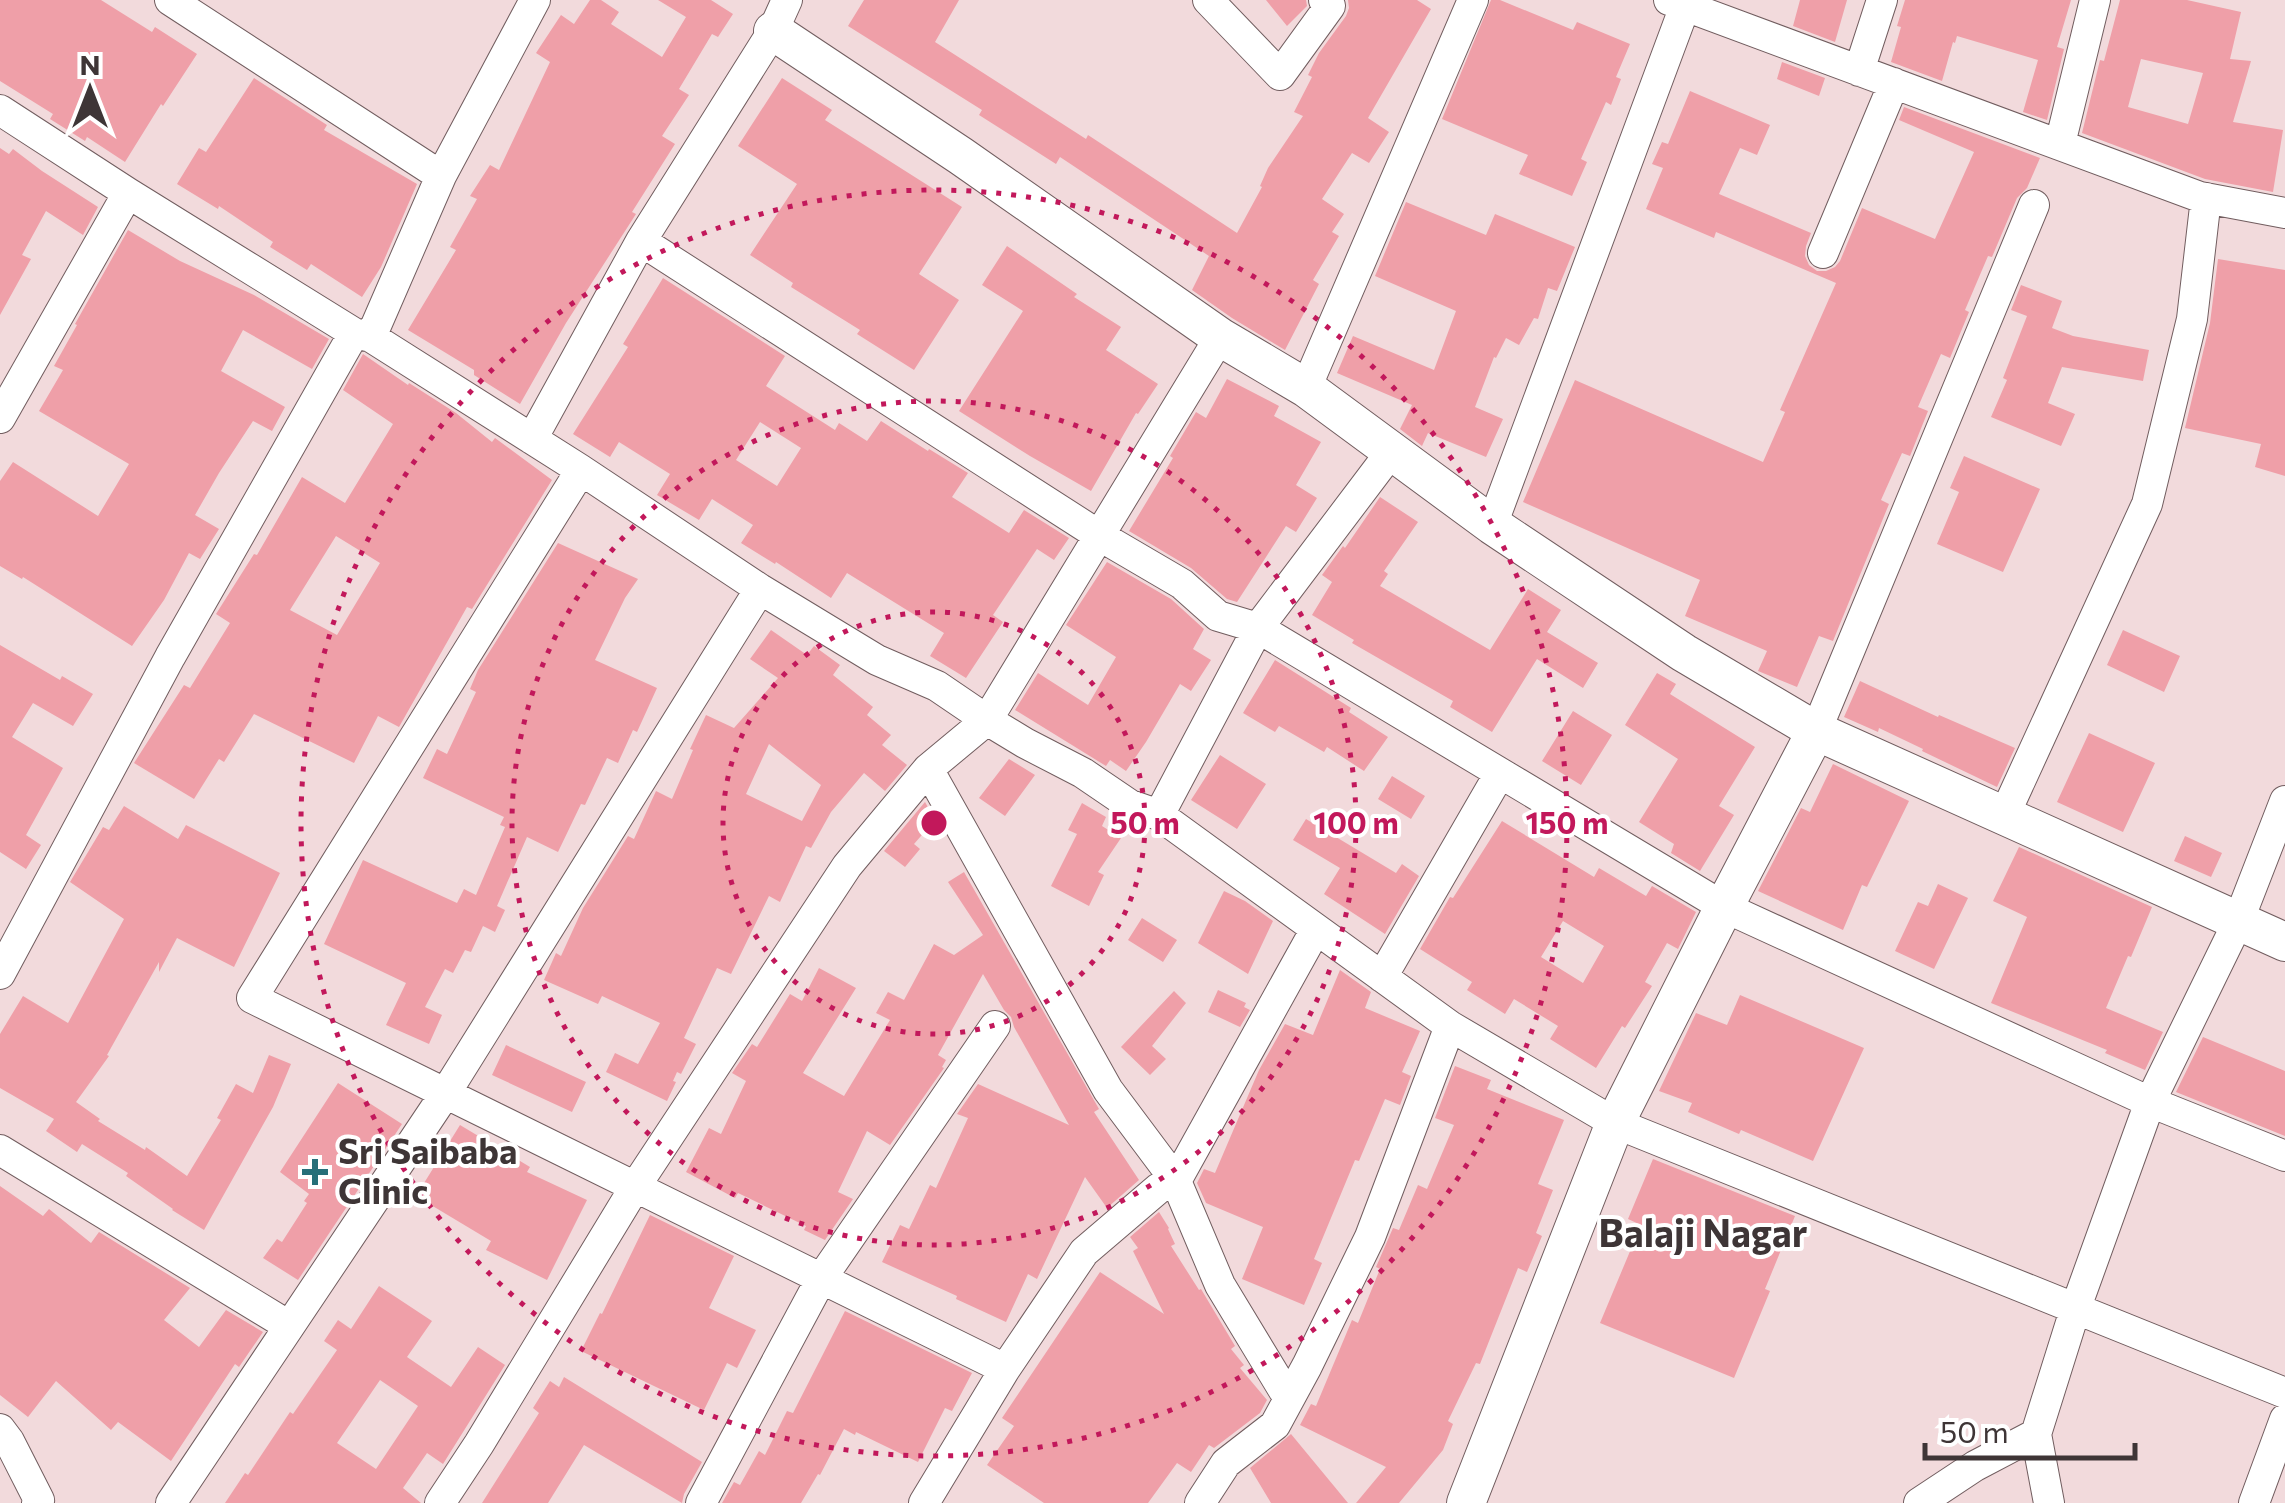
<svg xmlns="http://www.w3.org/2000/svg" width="2285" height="1503" viewBox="0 0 2285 1503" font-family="Commissioner,sans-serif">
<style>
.building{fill:#ef9fa8;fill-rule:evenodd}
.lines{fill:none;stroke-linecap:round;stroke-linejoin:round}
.minor-casing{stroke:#715d5f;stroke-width:32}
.tertiary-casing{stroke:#715d5f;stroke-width:40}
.minor{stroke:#fff;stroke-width:30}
.tertiary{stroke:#fff;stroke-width:38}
.ring{fill:none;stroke:#c2185b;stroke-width:5;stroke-dasharray:5 10}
.poi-dot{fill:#266f79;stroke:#fff;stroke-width:4}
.labels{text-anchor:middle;stroke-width:8;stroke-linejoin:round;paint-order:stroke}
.poi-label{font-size:35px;font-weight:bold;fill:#3e3536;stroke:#fff;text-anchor:start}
.neighbourhood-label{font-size:38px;font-weight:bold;fill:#3e3536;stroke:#fff}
.centre{fill:#c2185b;stroke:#fff;stroke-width:5}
.ring-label{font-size:30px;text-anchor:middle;font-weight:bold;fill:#c2185b;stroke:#fff;stroke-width:8;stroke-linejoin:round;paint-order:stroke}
</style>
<rect width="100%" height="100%" fill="#f2dadc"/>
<path class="building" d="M0 0H101L152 32 155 27 197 54 163 106 161 104 125 162 87 137 85 141 50 119 53 114 0 81Z
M590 0H601L619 12 611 24 662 57 686 17 658 0H711L733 14 718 37 712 34 679 89 689 95 662 136 675 144 632 212 636 214 566 323 520 404 474 375V370L408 330 456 250 450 247 477 199 470 196 490 165 499 170 550 62 536 53 561 15 574 24Z
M864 0H959L935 42 1086 139 1088 135 1237 233 1262 187 1260 186 1268 168 1303 116 1294 112 1312 77 1308 75 1319 53 1346 16 1349 8 1348 0H1417L1431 9 1368 118 1389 132 1369 163 1352 153 1322 199 1344 214 1332 232 1339 236 1313 280 1319 284 1285 350 1232 318 1192 290 1209 256 1060 157 1056 164 979 115 982 110 848 26Z
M1266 0H1306L1307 6 1287 26Z
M1491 0H1500L1573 30 1577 22 1630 44 1616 77 1621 79 1611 105 1606 102 1581 159 1587 162 1572 196 1519 174 1528 155 1442 119Z
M1800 0H1847L1835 42 1793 26Z
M1905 0H2071L2057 47 2064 49 2047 120 2023 112 2038 60 1957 36 1955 43 1953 42 1942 81 1891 62 1901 27 1897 26Z
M2120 0H2187L2241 12 2230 59 2251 61 2233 122 2283 130 2273 192 2205 179 2082 133 2100 60 2104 61ZM2141 59 2203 73 2188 124 2128 107Z
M1782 62 1825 78 1819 96 1777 79Z
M254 78 327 125 324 130 417 184 381 267 362 297 311 264 307 270 270 247 273 242 219 206 218 209 177 184 199 148 206 152Z
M782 78 832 110 825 120 962 207 919 274 959 300 914 370 857 334 860 330 791 287 793 283 750 255 797 184 738 146Z
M1690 91 1770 125 1757 155 1740 148 1719 194 1811 233 1806 246 1805 256 1809 265 1817 271H1826L1835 267 1840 261 1862 208 1935 239 1974 152 1899 120 1904 107 2040 158 2027 188 2017 198 1992 257 1988 256 1965 310 1969 312 1950 358 1941 354 1918 407 1928 411 1910 456 1902 453 1881 500 1889 504 1833 641 1819 636 1797 687 1758 671 1767 651 1685 616 1700 580 1523 502 1575 380 1763 462 1785 412 1780 410 1836 283 1716 232 1714 238 1646 209 1663 168 1652 164 1662 142 1668 144Z
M0 148 9 154 13 149 42 171 98 207 83 235 46 211 22 255 31 259 0 315Z
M1406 202 1486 235 1495 214 1575 247 1557 291 1548 288 1538 319 1534 318 1519 345 1506 338 1496 358 1494 357 1475 407 1503 419 1486 457 1428 433 1422 446 1400 429 1412 405 1337 373 1353 336 1434 370 1456 311 1375 276Z
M128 230 180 261 254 295 329 339 312 369 243 330 221 371 285 407 272 431 253 421 219 473 195 515 219 529 200 559 189 553 164 600 132 646 23 577 22 579 0 566V481L13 462 98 516 129 464 39 411 63 370 54 366 77 325 75 324Z
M1007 246 1077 294 1074 297 1121 327 1106 350 1158 384 1138 414 1136 413 1091 491 1030 456 959 411 1023 311 982 285Z
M2218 259 2285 270V476L2255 467 2261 444 2185 428 2210 323Z
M663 278 785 356 766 386 835 430 839 423 867 441 881 421 928 451 929 449 968 473 952 497 1009 533 1024 510 1069 538 1054 560 1037 549 993 615 1003 622 966 678 930 656 944 633 847 573 831 598 776 562 775 564 741 543 753 525 712 499 699 520 657 495 670 474 619 442 610 457 573 434 628 347 623 344ZM760 422 801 448 777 486 736 460Z
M2021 285 2062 301 2052 328 2073 336 2149 350 2143 381 2062 367 2048 403 2075 414 2061 446 1991 417 2007 380 2003 378 2027 316 2011 310Z
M363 354 408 385 409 383 456 413 492 442 495 438 552 480 472 609 467 607 399 727 378 716 354 763 254 714 224 762 219 759 194 799 134 763 184 685 190 688 230 623 216 614 254 554 257 555 302 477 345 503 393 424 343 390ZM336 536 380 563 337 635 290 610Z
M1227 379 1279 406 1274 416 1321 442 1296 485 1317 498 1296 532 1286 526 1237 602 1227 599 1191 568 1129 531 1173 458 1170 456 1196 412 1206 418Z
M1964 456 2040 489 2003 572 1937 544 1959 492 1950 488Z
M1380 497 1418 522 1384 571 1388 574 1380 586 1490 650 1528 589 1561 610 1547 632 1598 663 1583 688 1537 659 1492 732 1450 707 1453 701 1352 643 1354 640 1312 615 1332 582 1322 575 1343 546 1345 548Z
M558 543 638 579 625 598 595 660 657 688 637 732 633 730 618 763 607 758 585 805 581 804 558 852 527 837 497 906 505 910 495 932 483 926 471 952 465 950 453 973 445 969 425 1007 442 1015 429 1044 386 1025 406 983 324 944 363 860 457 903 464 889 476 895 505 827 500 825 504 817 423 778 437 749 447 754 476 692 470 689 478 670Z
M1107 562 1171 599 1204 629 1193 649 1211 660 1191 691 1180 684 1146 742 1126 771 1110 760 1106 766 1015 710 1038 673 1088 705 1116 657 1066 625Z
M771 630 807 655 814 646 840 665 833 675 873 707 867 715 891 735 882 745 907 765 885 791 864 773 831 812 811 848 806 846 780 902 769 896 731 974 717 968 684 1038 696 1044 681 1074 677 1072 673 1081 676 1082 667 1101 606 1072 615 1053 638 1064 660 1023 602 996 598 1004 544 980 556 953 561 956 583 908 628 836 634 839 656 791 672 799 693 750 690 749 706 715 734 728 778 678 750 659ZM769 744 821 785 802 821 746 794Z
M2123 630 2180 656 2164 692 2107 665Z
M0 645 60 680 62 676 93 694 73 726 33 703 12 737 63 768 26 835 41 845 26 869 0 852Z
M1275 660 1351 708 1349 712 1388 737 1364 771 1327 747 1324 752 1279 726 1275 732 1243 713Z
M1657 673 1676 684 1670 694 1755 747 1719 806 1734 815 1700 871 1671 853 1674 844 1639 822 1678 759 1625 725Z
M1860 681 1938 717 1939 715 2015 748 1997 787 1922 751 1923 749 1879 728 1878 732 1844 717Z
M1573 711 1612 735 1581 785 1542 761Z
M2089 733 2155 763 2123 832 2057 802Z
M1220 755 1266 784 1237 829 1191 800Z
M1009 759 1035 775 1005 816 979 798Z
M1833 764 1909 801 1867 887 1862 885 1843 930 1758 891 1801 808 1810 812Z
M1392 776 1425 796 1411 819 1378 799Z
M925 802 935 820 914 844 920 849 905 867 884 851Z
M1082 803 1106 817 1102 826 1121 838 1098 872 1104 875 1089 906 1051 886 1077 834 1068 830Z
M124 806 178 839 186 825 280 873 234 967 177 938 159 972V962L107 1055 109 1056 76 1102 100 1119 98 1121 145 1150 146 1147 187 1176 221 1120 217 1118 236 1084 253 1093 269 1055 291 1064 273 1107 204 1230 172 1210 173 1209 126 1176 128 1173 82 1144 77 1152 46 1131 54 1119 0 1088V1034L23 996 68 1023 124 919 70 882 103 827 109 830Z
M1306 819 1396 873 1402 864 1419 876 1385 934 1324 894 1340 868 1293 840Z
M1502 821 1594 877 1599 868 1646 896 1652 886 1696 912 1678 949 1667 943 1645 982 1652 986 1625 1028 1622 1026 1596 1068 1550 1039 1558 1026 1514 999 1505 1014 1467 990 1472 982 1420 949 1450 897 1453 898ZM1563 921 1604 946 1583 983 1541 957Z
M2185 836 2222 853 2211 877 2174 861Z
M2019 847 2152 907 2131 957 2128 956 2106 1008 2163 1032 2145 1070 2105 1053 2107 1050 1991 1003 2027 917 1993 901Z
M964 872 1099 1109 1094 1112 1139 1180 1107 1208 1085 1177 1037 1279 1028 1274 1006 1322 956 1299 957 1296 882 1262 900 1225 909 1229 930 1185 936 1188 968 1118 957 1114 978 1084 1069 1125 1014 1027 1011 1017 1004 1010 983 974 938 1055 946 1060 942 1067 944 1068 890 1145 867 1131 838 1192 853 1199 825 1240 804 1230 806 1226 738 1193 735 1198 686 1172 709 1128 721 1134 746 1081 732 1073 752 1044 757 1047 790 994 802 1001 819 968 856 988 803 1073 844 1096 890 1020 876 1013 888 992 904 1000 934 944 954 955 983 935 948 882Z
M1938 884 1968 898 1934 969 1895 951 1918 902 1928 906Z
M1224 891 1245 901 1273 921 1248 974 1198 943Z
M1142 918 1177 940 1163 962 1128 940Z
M1340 970 1371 992 1365 1008 1420 1031 1402 1072 1411 1076 1400 1105 1385 1099 1359 1161 1355 1160 1314 1259 1322 1263 1304 1305 1242 1279 1263 1227 1206 1203 1197 1183 1204 1169 1215 1173 1259 1070 1285 1024 1313 1035Z
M1218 990 1246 1003 1244 1007 1250 1010 1240 1027 1208 1012Z
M1174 991 1186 1003 1152 1046 1166 1059 1150 1075 1121 1047Z
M1740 995 1864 1048 1813 1161 1741 1130 1739 1134 1688 1112 1692 1103 1659 1091 1696 1013 1727 1025Z
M2203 1037 2285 1071V1136L2176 1092Z
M506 1045 586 1082 572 1112 492 1075Z
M1455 1066 1491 1080 1487 1089 1564 1120 1538 1184 1553 1190 1536 1233 1542 1236 1527 1272 1518 1268 1480 1364 1476 1363 1448 1421 1453 1424 1443 1450 1399 1503H1356L1386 1467 1300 1425 1311 1404 1316 1406 1352 1320 1358 1323 1380 1269 1376 1267 1393 1228 1399 1230 1418 1185 1427 1189 1454 1125 1435 1118Z
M338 1083 402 1124 298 1280 263 1258 277 1239 282 1242 307 1203 304 1201 309 1194 280 1172Z
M460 1125 530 1167 527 1172 587 1200 547 1280 486 1250 491 1241 416 1196Z
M1653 1159 1795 1216 1765 1289 1770 1291 1734 1378 1600 1323 1641 1225 1628 1219Z
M0 1186 43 1216 49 1209 91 1243 99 1232 190 1288 164 1320 199 1347 226 1310 263 1332 239 1367 235 1364 171 1461 118 1422 111 1430 56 1381 28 1417 0 1395Z
M1159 1212 1169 1228 1168 1229 1175 1244 1171 1246 1199 1290 1201 1289 1235 1346 1231 1349 1244 1365 1240 1368 1267 1400 1260 1413 1214 1448 1209 1445 1191 1472 1177 1463 1148 1503H1044L987 1465 1014 1426 1002 1418 1100 1272 1164 1314 1133 1251 1138 1248 1130 1237Z
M650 1215 734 1256 709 1308 756 1330 737 1368 727 1363 704 1410 581 1351 600 1313 602 1314Z
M379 1286 432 1321 407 1357 451 1387 478 1347 505 1365 443 1464 427 1453 403 1488 421 1503H225L245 1473 248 1475 290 1412 293 1414 337 1350 324 1341 338 1320 351 1329ZM380 1380 418 1406 376 1469 337 1443Z
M845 1311 972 1373 952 1411 945 1408 918 1462 856 1432 855 1435 844 1429 820 1475 818 1474 801 1503H722L734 1482 740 1485 759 1451 765 1455 787 1411 793 1413Z
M564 1377 702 1462 684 1494 682 1503 584 1445 548 1503H482L539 1413 533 1408 550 1381 559 1387Z
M1291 1434 1348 1503H1271L1250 1468Z"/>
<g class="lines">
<g class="minor-casing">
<path id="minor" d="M170 0 441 176
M1208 0 1280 75 1330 6 1324 0
M1669 0 2200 197 2285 213
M1859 71 1882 0
M0 110 128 193 354 333 371 337 581 470 760 589 877 660 937 686 987 720 1025 743 1083 773 1130 805 1159 815 1450 1026 1615 1123 2285 1393
M2060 144 2095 0
M641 241 1100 536 1182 584 1218 616 1258 628 1724 907 2150 1102 2285 1156
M1823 253 1894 83
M371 337 441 176 535 0
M1306 388 1473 0
M0 418 128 193
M532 439 641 241 773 31 787 0
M581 470 252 998 1005 1369
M1492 525 1685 6
M1816 731 2034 205
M928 769 1108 1090 1176 1181 1220 1285 1289 1399
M1159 815 1258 628 1391 452
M2004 816 2147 504 2192 319 2206 198
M0 974 170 657 354 333
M1382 977 1500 773
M0 1150 289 1326
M0 1429 9 1441 39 1500 37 1503
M171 1503 445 1094 760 589
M440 1503 479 1444 635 1187 847 866 928 769 987 720 1220 337
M701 1503 821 1279 995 1026
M924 1503 1005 1369 1084 1252 1159 1188 1176 1181 1316 929
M1200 1503 1226 1463 1275 1425 1307 1366 1370 1237 1450 1026
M1919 1503 1975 1466 2036 1434
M2049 1503 2036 1434 2075 1310 2150 1102 2238 922 2285 801
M2254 1503 2285 1419"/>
</g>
<g class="tertiary-casing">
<path id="tertiary" d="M773 31 961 156 1220 337 1306 388 1492 525 1684 653 1816 731 2285 942
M1466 1503 1615 1123 1724 907 1816 731"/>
</g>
<use href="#minor" class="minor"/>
<use href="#tertiary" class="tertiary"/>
</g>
<g class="ring">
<circle cx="934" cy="823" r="211"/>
<circle cx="934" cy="823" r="422"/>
<circle cx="934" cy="823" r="633"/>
</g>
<path class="poi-dot" d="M310 1157h10v10h10v10h-10v10h-10v-10h-10v-10h10z"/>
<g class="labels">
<g class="poi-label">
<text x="338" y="1164">Sri Saibaba<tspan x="338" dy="40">Clinic</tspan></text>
</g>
<g class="neighbourhood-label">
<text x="1703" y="1247">Balaji Nagar</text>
</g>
</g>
<circle cx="934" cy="823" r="15" class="centre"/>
<g class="ring-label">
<text x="1145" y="834">50 m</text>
<text x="1356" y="834">100 m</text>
<text x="1567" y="834">150 m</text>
</g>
<g transform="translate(90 90)" stroke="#ffffff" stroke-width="8" paint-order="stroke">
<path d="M0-8L18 38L0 25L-18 38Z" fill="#3e3536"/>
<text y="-15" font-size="28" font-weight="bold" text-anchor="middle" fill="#3e3536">N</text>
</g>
<path d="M1925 1443v15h210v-15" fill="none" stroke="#3e3536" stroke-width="5"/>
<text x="1940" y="1443" font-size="30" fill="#3e3536" stroke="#ffffff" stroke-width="8" paint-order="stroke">50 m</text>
</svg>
